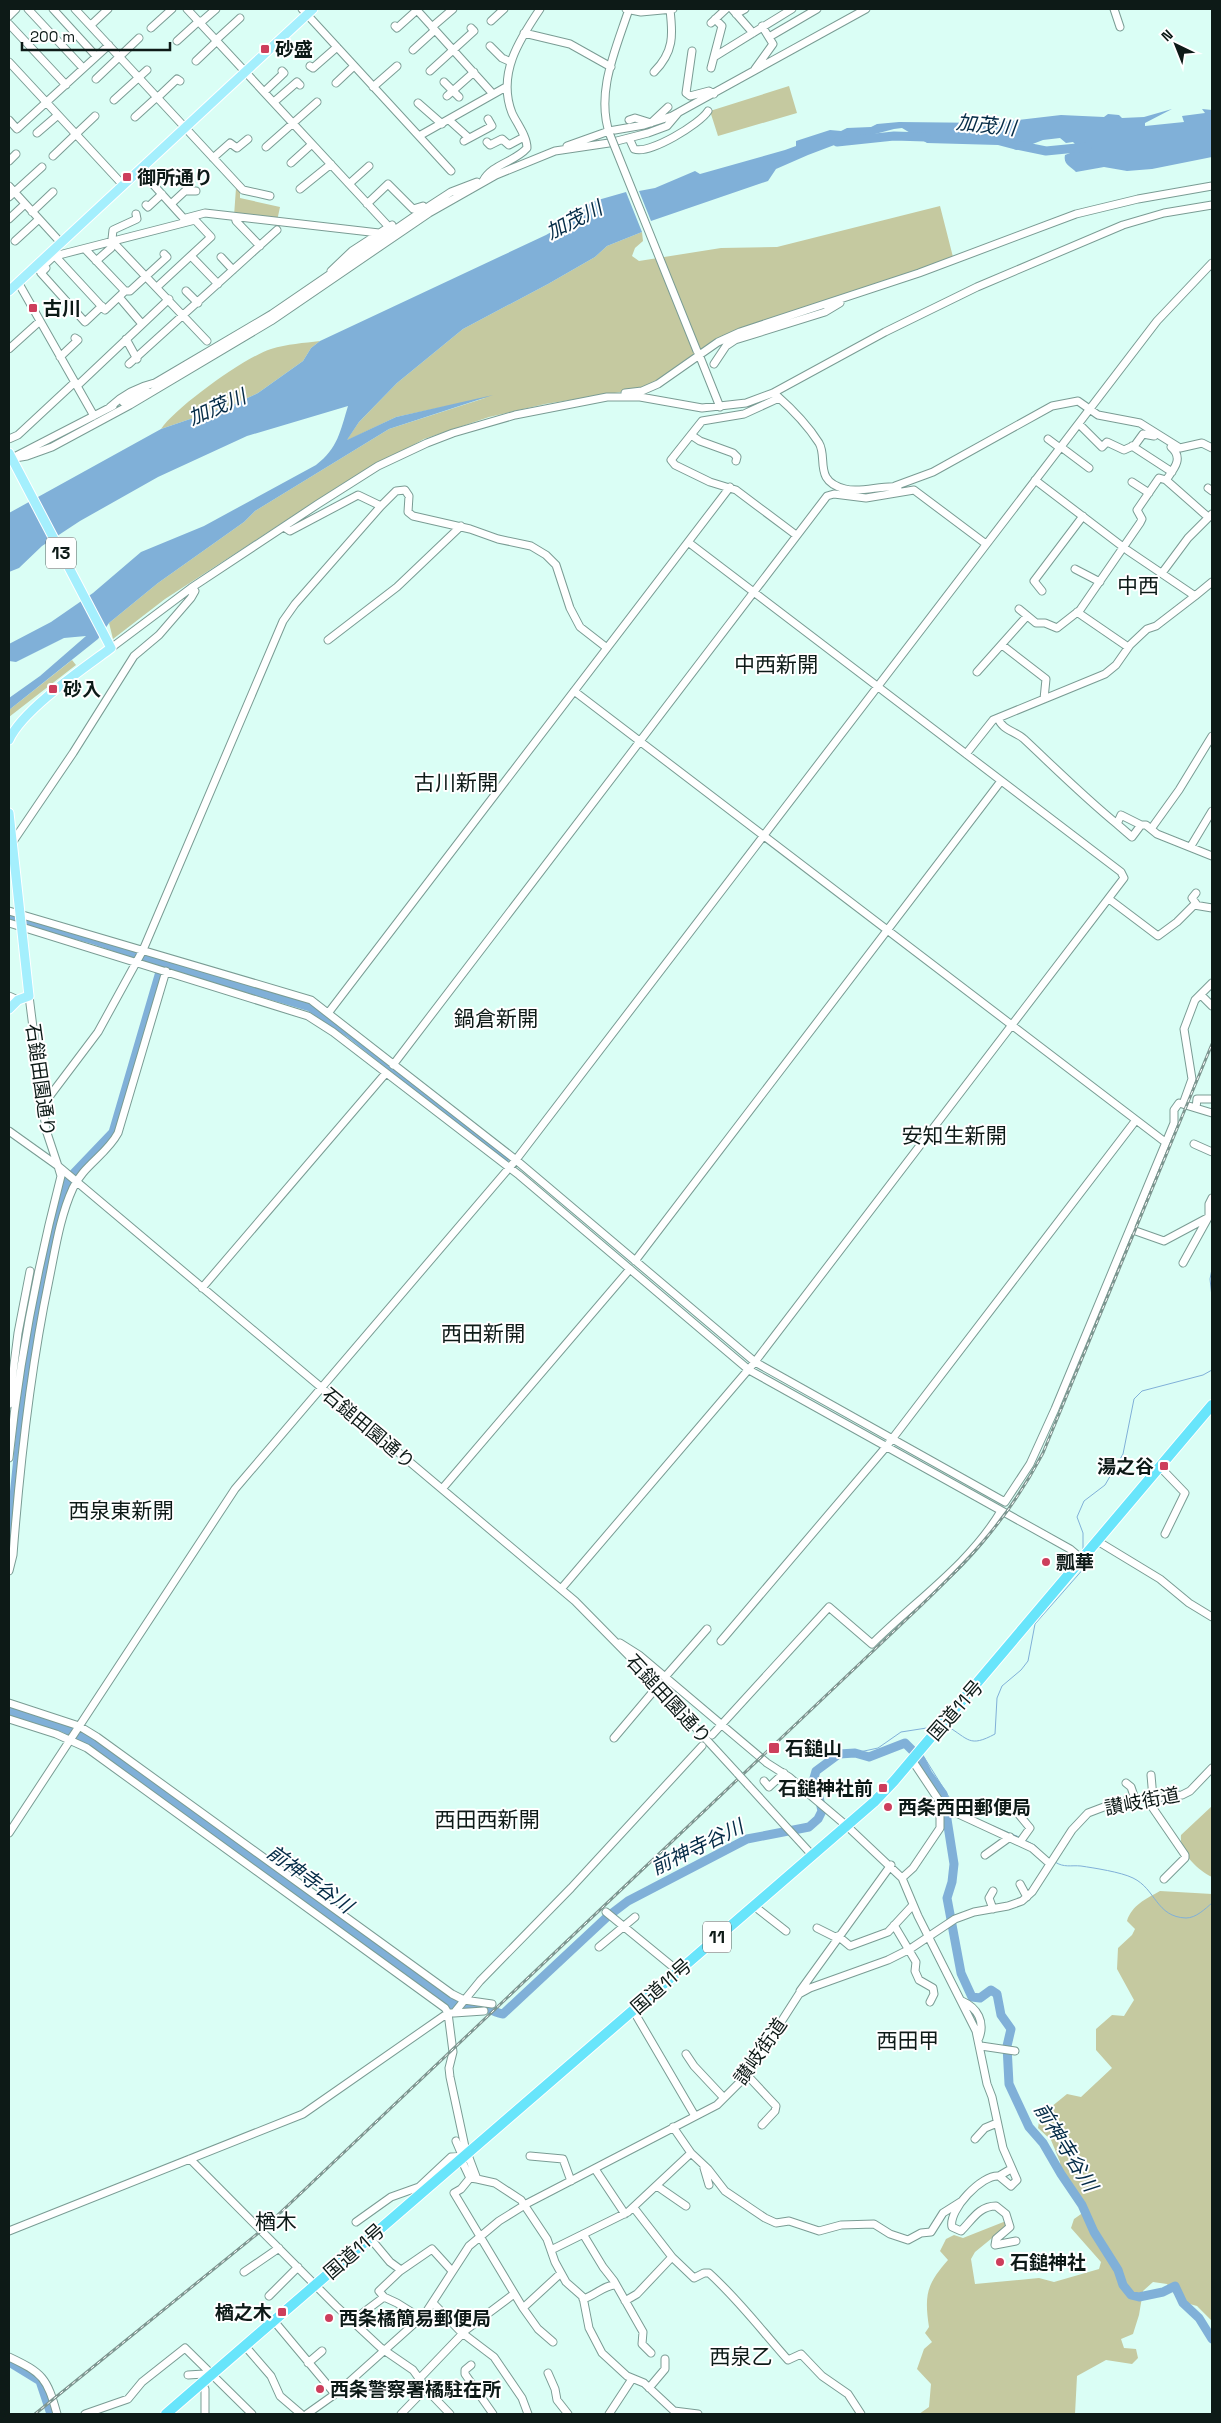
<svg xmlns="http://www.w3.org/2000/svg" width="1221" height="2423" viewBox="0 0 1221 2423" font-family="'Space Grotesk','Noto Sans JP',sans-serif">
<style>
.green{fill:#c5c9a0}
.water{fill:#80b0d8}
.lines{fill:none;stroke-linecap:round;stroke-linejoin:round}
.stream{stroke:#80b0d8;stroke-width:1}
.river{stroke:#80b0d8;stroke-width:9}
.minor-casing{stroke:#7a9c94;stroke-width:9}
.major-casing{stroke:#fff;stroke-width:11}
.highway-casing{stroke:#fff;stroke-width:12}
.minor{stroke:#fff;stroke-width:7}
.major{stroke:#a4effd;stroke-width:9}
.highway{stroke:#68e5fb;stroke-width:10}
.rail-casing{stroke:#7d9690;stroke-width:3}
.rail{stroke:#fff;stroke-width:1;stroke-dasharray:4;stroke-linecap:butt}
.minor-bridge-casing{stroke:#7a9c94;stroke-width:9;stroke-linecap:butt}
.minor-bridge{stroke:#fff;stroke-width:7}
.poi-dot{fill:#cd3e5c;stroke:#fff;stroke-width:2}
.labels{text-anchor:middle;stroke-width:4;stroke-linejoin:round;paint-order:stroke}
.shield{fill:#fff;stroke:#565f5d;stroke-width:1}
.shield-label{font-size:18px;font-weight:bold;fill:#0d1a17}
.poi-label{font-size:19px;font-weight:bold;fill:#0d1a17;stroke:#fff;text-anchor:start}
.street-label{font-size:19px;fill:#0d1a17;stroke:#fff}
.water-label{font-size:20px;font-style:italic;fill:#052c47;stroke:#fff}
.quarter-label{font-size:21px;fill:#0d1a17;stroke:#fff}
</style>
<rect width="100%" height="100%" fill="#dafef5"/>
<path class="green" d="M789 86 797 113 718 136 710 111Z
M236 188 240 189V198L280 207 277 221 234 216Z
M940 206 953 257 703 350 656 382 640 389 545 404 489 417 424 439 342 484 165 599 113 639 109 623 158 583 244 522 255 511 389 429 485 398 396 417 346 441 359 422 397 383 463 329 548 284 595 257 607 246 642 232 643 241 635 248 632 256 639 261 721 248 777 247Z
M320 341 311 348 303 361 258 393 237 403 161 429C176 407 245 357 271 349 287 344 304 343 320 341Z
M72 660 76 665 9 717V710Z
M1212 1806V1877C1198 1870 1179 1853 1181 1835Z
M1160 1891 1212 1894V2321L1197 2306 1179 2301 1167 2284 1153 2282 1143 2291 1139 2315 1133 2334 1121 2339 1124 2348 1136 2349 1138 2358 1132 2364 1106 2360 1077 2376 1075 2414H919L929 2407 931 2384 917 2369 924 2349 932 2342 925 2333 929 2327C924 2294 927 2284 948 2260L940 2251 946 2239 954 2235 963 2238 1006 2221 1008 2225 975 2252 971 2259 975 2284 1039 2278 1054 2282 1099 2269 1101 2262 1071 2228 1074 2219 1084 2212 1061 2177 1060 2162 1051 2140 1038 2128 1040 2116 1067 2094 1081 2097 1112 2068 1096 2050V2029L1112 2015 1124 2016 1134 2000 1117 1969 1118 1948 1132 1935 1135 1929 1127 1921C1132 1905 1146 1899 1160 1891Z"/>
<path class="water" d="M1172 109 1145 123V126L1184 122 1182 116 1205 113 1202 109 1212 110V157L1152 169 1127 171 1104 167 1076 172C1071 166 1063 165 1065 155L1075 151 1076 145 1073 142 1066 143 1060 138 1043 140 1017 150 998 145 927 143 902 128 894 129 837 144 808 155 776 169 768 181 651 221 639 191 655 188 695 171 700 174 785 150 796 146V141L830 130 841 131 847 128 871 127 877 124 899 122 992 123 1061 115 1104 117 1108 114 1119 115 1122 118 1144 117Z
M626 192 642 232 607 246 595 257 548 284 463 329 397 383 359 422 347 440 396 417 493 395 389 429 255 511 244 522 158 583 109 623 98 639 9 710V698L40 676 86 636 64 638 16 662 9 661V644L51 622 93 593 141 552 204 526 316 465C338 448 340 432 348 406L247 436 158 477 80 521 42 546 19 568 9 572V513L161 429 237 403 258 393 303 361 311 348 320 341 546 235 569 222 591 202Z
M9 912 304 999 327 1014 338 1026 510 1159 507 1163 347 1037 308 1011 164 968 118 1126 112 1139 72 1182 64 1206 51 1261 9 1565V1501L18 1413 27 1347 47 1246 65 1176 109 1130 157 966 92 944 9 921Z
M9 1705 73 1726 96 1739 464 2004 494 2008 491 2010 453 2011 101 1754 62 1732 9 1715Z"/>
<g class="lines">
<path class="stream" d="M1212 1269 1210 1279 1212 1297
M1083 1552V1533L1077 1517 1084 1501 1105 1485 1123 1454 1134 1399 1142 1391 1203 1375 1212 1370
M947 1726C969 1739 969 1748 995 1734L997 1698 1002 1686 1021 1670 1028 1661 1035 1624 1085 1567V1563
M855 1753 878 1748 901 1732 933 1727
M920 1758 924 1757 954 1805 960 1811
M981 1821 1019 1837
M1025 1840 1036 1846 1042 1852
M1055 1862C1064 1868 1071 1865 1081 1866 1094 1868 1121 1872 1133 1878 1156 1889 1156 1917 1186 1918 1196 1918 1205 1909 1212 1903"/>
<path class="river" d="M837 142 894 136 926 137
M1016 145 1046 151 1087 147
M481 2007C490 2008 495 2013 503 2014L607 1917 628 1901 747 1839 809 1827 818 1819 822 1811 819 1797 812 1785 816 1771 839 1754 855 1753 869 1757 905 1743 920 1758 928 1774 943 1794 954 1864 952 1882 947 1898 961 1973 972 1997 980 1998 991 1990 997 1994 1001 2015 1011 2029 1007 2046 1009 2084 1029 2127 1043 2143 1061 2174 1082 2205 1094 2232 1118 2270 1123 2285 1131 2295 1139 2297 1163 2292 1175 2286 1183 2303 1199 2318 1212 2339
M9 2362 40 2381 51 2414"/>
<g class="minor-casing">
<path id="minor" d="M28 9 83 68
M53 9 96 56
M75 9 243 190 270 196
M187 9 389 227
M302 9 451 171
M416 9 493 94
M626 9 641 12 673 9
M732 9 753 33
M1114 9 1120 27
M736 14 745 9
M9 16 16 9
M491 21 504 9
M200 23 216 9
M711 23 726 9
M9 24 66 85
M91 25 108 9
M395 26 397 28 417 10
M432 27 453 9
M151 28 172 9
M524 33 570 44 611 67
M769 37 817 9
M216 40 240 18
M177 41 199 21
M490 46 502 58 511 62
M413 50 435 30
M692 51 686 93 690 96 709 91 714 94
M714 57 792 9
M196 61 217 41
M9 62 123 185
M310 66 313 68 337 47
M711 68 722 26 715 19
M755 69 773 44 762 26
M430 71 474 31 471 28
M654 72C674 52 673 35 670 10
M96 79 139 38
M444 82 459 97
M336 83 354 66
M373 87 397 66
M264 92 284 73 282 71
M447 96 474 72
M157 98 177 79 180 81
M114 100 147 70
M274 102 297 82 300 85
M418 103 442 124
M135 117 157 97
M9 120 17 129 109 45
M449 120 469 138
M629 120 635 118 651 123 668 107
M37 133 58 115
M76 134 95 116
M610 135C595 93 616 49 629 9
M419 136 506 87
M629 138 634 149C649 155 700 124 708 111
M464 141 492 126 488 119
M487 142 490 145 502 139 509 145 524 137
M567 146 609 131 644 125 672 116 866 9
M266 147 317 102
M53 156 76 134
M213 158 230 143 237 148 248 139
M9 161 16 154
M291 163 312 144
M140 170 187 222
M483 181C492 164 515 162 527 148 527 136 517 124 512 113 497 74 519 40 540 9
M349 184 369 166
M9 186 61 243
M300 189 331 164
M9 197 42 167
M171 204 185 191H196
M367 204 388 184 413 209 423 206
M146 205 148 207 162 194
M32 212 53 192
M235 217 236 221 260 246
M186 218 205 213 379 233
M9 219 25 204
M15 241 39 219
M113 242 207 341
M85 249 125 291
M191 256 218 284
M56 257 105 310 125 291H130L167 257 164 254
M221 257 233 270
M96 261 111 248 113 230 137 219 136 214
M36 266 39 270 52 258 59 255 195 220 211 237 157 287
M46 268 41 273 85 322 102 306
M331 271 352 251 392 225
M18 282 94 416
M186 291 198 303
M119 297 142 324
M126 339 137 359
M9 349 40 321
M698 352 720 407
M60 357 78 340 75 338
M129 364 277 230
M714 364 726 346 735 340 825 312 840 303
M77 386 169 299
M625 393 642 391 658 384 718 342 740 332 919 273 1076 214 1138 199 1212 186
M776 395C792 409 807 424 819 443 828 458 813 481 845 489 862 493 881 485 898 487
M779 398 744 414 702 421 671 460 675 465 710 482 736 490 796 535
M123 402 148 392
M110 407C123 395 138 387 155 383L272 314 431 205 451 192 477 182
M1079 424 1102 447 1107 442 1124 450 1135 445 1143 434 1154 436
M691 435 700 441 733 453 737 457 736 461
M9 439 18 435 75 382
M1048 439 1060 448
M1132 446 1172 472
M1061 447 1089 468
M16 456 113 406
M9 459 27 456 52 447 130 405 271 321 429 213 496 175 555 151 609 143 648 133 667 126 678 113
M1166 480C1174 469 1184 458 1171 447
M1132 482 1149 493
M895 486 933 472 1052 406 1078 401 1098 415 1140 423 1180 448 1202 443 1212 448
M1208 488 1212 491
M381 506 396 491 405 490 409 496 408 512 413 516 470 529 498 539 531 546 546 555 556 565 570 608 580 627 607 648
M1075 569 1100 582
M1162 573 1188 538 1212 514
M1042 591 1034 581 1083 516
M1195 596 1212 582
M1019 609 1036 623H1045L1057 628 1080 610 1140 523 1142 519 1137 510 1159 478 1166 480 1208 517
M1077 612 1128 647
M328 640 397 587 461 526
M1002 645 1046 679 1044 699
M111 648 191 588 318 504 378 466 427 443 453 433 515 415 607 397H640L702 408 746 403 773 393 885 332 977 287 1123 225 1164 213 1212 205
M977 672 1027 616
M574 691 1165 1142
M998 718C1002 730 1015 731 1024 739 1055 768 1084 797 1117 824L1121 815 1141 825H1146L1157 834 1212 856
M966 754 993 720 1105 674 1116 665 1130 645 1147 629 1156 626 1195 596 1127 550 1035 480
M1117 824 1132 837 1141 825
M1151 829 1179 790 1212 736
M12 843 73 753 134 656 159 635 191 598 195 591 193 587
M1191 846 1212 811
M1196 893 1192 898 1197 905
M1109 899 1158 936 1177 922 1194 905 1212 908
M9 911 311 1000 516 1160 755 1362 1005 1502 1030 1464 1055 1409 1174 1123V1110L1179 1103 1212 1113
M9 923 308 1016 333 1032 519 1175 749 1370 1070 1549 1083 1560
M1201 995 1212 1006
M9 996 18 1000
M29 996 46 1130 58 1166 575 1601 638 1665 738 1774
M329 1012 730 487
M393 1065 827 496 834 494 866 498 914 490 986 544
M42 1101 49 1097 98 1032 143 950 283 621 295 604 381 506 358 495 290 531 284 527
M1183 1104 1192 1079 1184 1029 1195 1000 1212 983
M1196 1108 1197 1099H1212
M9 1131 58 1166 61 1176C37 1269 19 1362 9 1458
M1194 1144 1212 1152
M1130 1229 1164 1241 1209 1217
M635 1261 1001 781
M1183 1263 1209 1216V1204L1212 1198
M202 1288 386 1073
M9 1404 18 1333 30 1271
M1161 1468 1185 1493 1165 1534
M442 1489 630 1269
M1099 1542 1160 1579 1189 1603 1212 1617
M9 1571 13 1555C20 1463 30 1371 49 1280 55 1251 60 1216 73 1188 83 1166 107 1154 118 1133L166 971
M561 1589 754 1363 1124 878 1121 872 688 542
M721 1641 886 1447 1136 1120
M620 1643 639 1655 767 1763 789 1777 848 1827 902 1878 918 1916 976 2031 987 2084 992 2097 1003 2148 1017 2180 1011 2186 999 2176 1011 2169
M665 1677 707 1629
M9 1703 79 1726 97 1737 452 1994 464 2000 492 2004
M9 1719 56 1734 87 1748 445 2008 448 2013 453 2052 449 2068 450 2077 465 2147 477 2179 470 2178 461 2189 454 2193 523 2308 561 2273
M712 1735 829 1607 872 1644C915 1601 969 1565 1001 1511
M614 1738 657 1687
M912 1760 940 1802 954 1812 1032 1848 1050 1864
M1151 1775 1153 1798
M764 1781 769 1787 784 1773
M1126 1783 1131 1787 1135 1799
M748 1785 812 1855
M1149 1798 1150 1804 1185 1855V1858L1164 1879
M1011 1805 1030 1828 1020 1842
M921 1806 940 1805
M9 1833 235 1489 515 1161 1157 321 1212 263
M985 1855 1010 1837
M902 1878 913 1868 940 1828V1802
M1020 1884 1027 1897
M754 1906 786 1931
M993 1909 989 1898 993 1891
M606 1912 678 1971
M894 1925 916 1962 915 1971 919 1980 933 1988 934 1994 930 2002
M817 1928 837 1938
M838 1936 850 1946 888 1932 913 1905
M599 1947 635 1917
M800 1991 891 1865
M962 2001C978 2008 985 2022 979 2038
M633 2010 695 2116
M454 2013 484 2011
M981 2046 1015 2051
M686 2054 694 2066 724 2098
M747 2075 776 2106 775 2111 762 2125
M673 2127 691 2153 708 2169 725 2191 765 2218 776 2223 789 2221 819 2231 841 2225 874 2224 890 2234 908 2240 921 2233 931 2232 943 2213 962 2201
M975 2139 985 2128 997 2123
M456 2141 462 2155
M530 2156 563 2159 571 2181
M190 2159 336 2306 381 2348 413 2370 428 2391 450 2414
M461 2159 470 2178
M704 2168 709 2185
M595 2169 625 2214
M999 2176C982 2174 948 2210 952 2227L961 2231C972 2220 979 2206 996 2206L1006 2214 1010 2227 996 2239 995 2245 1016 2241
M477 2179 495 2183 521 2200 547 2239 555 2262 566 2282 583 2297 589 2328 602 2353 627 2376 644 2383 674 2411 698 2414
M657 2186 686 2206
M356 2222 391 2197 419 2187 451 2157 464 2156
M9 2231 303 2114 448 2013H454L480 1981 571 1888 702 1746
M583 2234 603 2267 614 2281 643 2332 642 2344 651 2353
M370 2238 390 2262 401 2270
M551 2250 628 2212 691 2153
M672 2257 694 2278 704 2273H709C739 2300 762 2331 788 2360L801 2354 822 2376 848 2394 861 2414
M244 2272 279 2248
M269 2296 298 2267
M384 2297 379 2291 400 2271 432 2249 452 2271
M583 2299C594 2296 606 2284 616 2285
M625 2301 637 2294 672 2257 634 2208
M434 2304 461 2332 494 2357 522 2398 528 2414
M523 2308 538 2329 553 2342
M274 2321 335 2394
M352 2321 384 2297 397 2303 421 2318
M245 2346 271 2376 280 2396 301 2414
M9 2357C43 2373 47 2378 57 2414
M308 2363 322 2351
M471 2365 465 2370V2374L493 2414
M548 2373 555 2389 557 2400 568 2414
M188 2375 204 2374 208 2371
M420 2378 466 2330 514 2294
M202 2383 205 2389V2414
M649 2388 665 2369V2359
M85 2414 128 2399 142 2382 185 2348 252 2414
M307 2414 338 2392 425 2314 469 2246 499 2221 528 2203 717 2105 747 2075 799 1994 810 1988 888 1960 910 1949 955 1919 974 1912 1008 1906 1022 1901 1032 1892 1072 1830 1088 1813 1117 1802 1182 1795 1190 1791 1212 1768
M401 2414 426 2388
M609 2414 632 2379"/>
</g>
<g class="major-casing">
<path id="major" d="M9 291 313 9
M9 453 111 648C84 668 22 710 9 740
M9 813 29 996 18 1000 9 1009"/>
</g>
<g class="highway-casing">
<path id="highway" d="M166 2414 874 1802 894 1781 1212 1405"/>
</g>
<use href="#minor" class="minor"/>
<use href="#major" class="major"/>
<use href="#highway" class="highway"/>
<g class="rail-casing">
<path id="rail" d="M35 2414 262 2230 910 1616C967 1562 1006 1523 1043 1453L1212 1044"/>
</g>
<use href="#rail" class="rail"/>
<g class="minor-bridge-casing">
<path id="minor-bridge" d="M610 135 697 351
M738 1774 748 1785"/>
</g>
<use href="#minor-bridge" class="minor-bridge"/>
</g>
<g class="poi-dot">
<rect x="260" y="44" width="10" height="10" rx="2.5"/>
<rect x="122" y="172" width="10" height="10" rx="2.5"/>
<rect x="28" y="303" width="10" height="10" rx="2.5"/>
<rect x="48" y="684" width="10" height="10" rx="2.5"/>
<rect x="1159" y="1461" width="10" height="10" rx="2.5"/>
<circle cx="1046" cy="1562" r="5"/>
<rect x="768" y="1742" width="12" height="12" rx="2.5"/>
<rect x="878" y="1783" width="10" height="10" rx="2.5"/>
<circle cx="888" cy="1807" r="5"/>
<circle cx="1000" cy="2262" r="5"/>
<rect x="277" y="2307" width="10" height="10" rx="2.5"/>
<circle cx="329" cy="2318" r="5"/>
<circle cx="320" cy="2389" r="5"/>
</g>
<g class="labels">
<g class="shield">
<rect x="46" y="537.5" width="30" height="31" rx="4"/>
<rect x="703" y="1921.5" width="28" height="31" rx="4"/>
</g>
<g class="shield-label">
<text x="61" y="559">13</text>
<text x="717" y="1943">11</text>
</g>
<g class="poi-label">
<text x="275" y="56">砂盛</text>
<text x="137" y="184">御所通り</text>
<text x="43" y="315">古川</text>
<text x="63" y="696">砂入</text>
<text x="1154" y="1473" text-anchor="end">湯之谷</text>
<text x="1056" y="1569">瓢華</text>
<text x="785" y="1755">石鎚山</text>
<text x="873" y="1795" text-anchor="end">石鎚神社前</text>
<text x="898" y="1814">西条西田郵便局</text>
<text x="1010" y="2269">石鎚神社</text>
<text x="272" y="2319" text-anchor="end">楢之木</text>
<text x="339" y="2325">西条橘簡易郵便局</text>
<text x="330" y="2396">西条警察署橘駐在所</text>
</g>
<g class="street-label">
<text transform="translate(41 1080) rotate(82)" y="7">石鎚田園通り</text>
<text transform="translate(369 1428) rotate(40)" y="7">石鎚田園通り</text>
<text transform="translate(669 1699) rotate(47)" y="7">石鎚田園通り</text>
<text transform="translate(955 1710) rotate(-49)" y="7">国道11号</text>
<text transform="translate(1142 1801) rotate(-11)" y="7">讃岐街道</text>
<text transform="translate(661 1986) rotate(-41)" y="7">国道11号</text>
<text transform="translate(760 2051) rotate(-55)" y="7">讃岐街道</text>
<text transform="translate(354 2251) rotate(-41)" y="7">国道11号</text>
</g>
<g class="water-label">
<text transform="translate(986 125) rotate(6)" y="7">加茂川</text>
<text transform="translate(574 220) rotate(-27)" y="7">加茂川</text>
<text transform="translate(217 407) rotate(-23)" y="7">加茂川</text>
<text transform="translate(697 1847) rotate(-26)" y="7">前神寺谷川</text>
<text transform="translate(310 1879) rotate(36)" y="7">前神寺谷川</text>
<text transform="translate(1066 2147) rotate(58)" y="7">前神寺谷川</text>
</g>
<g class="quarter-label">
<text x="1138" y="593">中西</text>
<text x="776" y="672">中西新開</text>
<text x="456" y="790">古川新開</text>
<text x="496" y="1026">鍋倉新開</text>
<text x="954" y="1143">安知生新開</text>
<text x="483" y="1341">西田新開</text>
<text x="121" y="1518">西泉東新開</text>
<text x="487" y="1827">西田西新開</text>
<text x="908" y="2048">西田甲</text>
<text x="276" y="2229">楢木</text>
<text x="741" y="2364">西泉乙</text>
</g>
</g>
<rect width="1221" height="2423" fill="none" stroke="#0d1a17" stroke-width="20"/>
<g transform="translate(1176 45) rotate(317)" stroke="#ffffff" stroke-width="4" paint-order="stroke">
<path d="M0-4L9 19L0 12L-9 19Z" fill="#0d1a17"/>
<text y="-8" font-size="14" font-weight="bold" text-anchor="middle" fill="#0d1a17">N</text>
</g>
<path d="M22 42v8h148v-8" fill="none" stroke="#0d1a17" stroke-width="2.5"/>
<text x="30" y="42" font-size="15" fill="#0d1a17" stroke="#ffffff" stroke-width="4" paint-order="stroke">200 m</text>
</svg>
